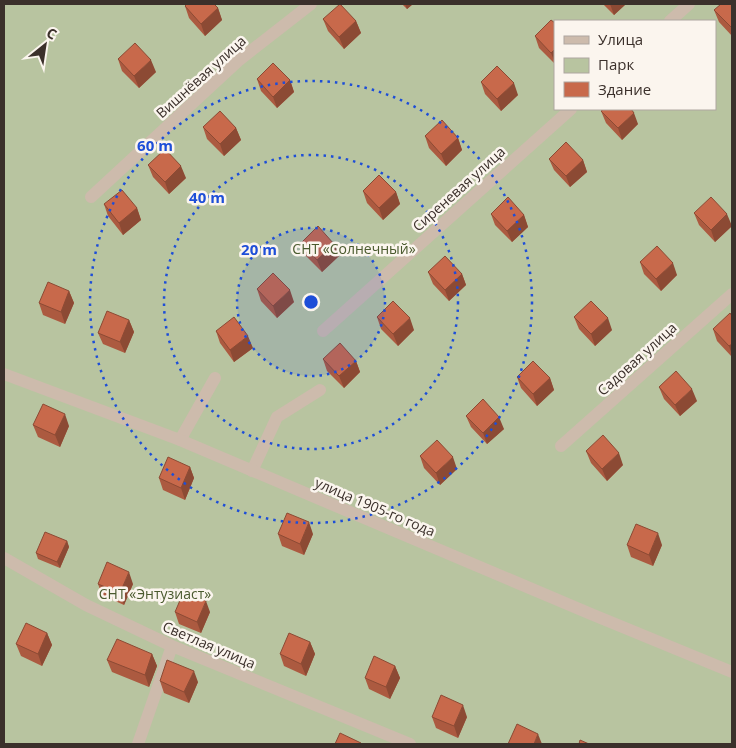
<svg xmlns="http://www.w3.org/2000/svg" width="736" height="748" viewBox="0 0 736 748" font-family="'Open Sans',sans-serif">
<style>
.green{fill:#b8c4a0;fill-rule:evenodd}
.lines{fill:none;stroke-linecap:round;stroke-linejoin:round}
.minor{stroke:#cdbbac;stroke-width:12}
.tertiary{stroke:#cdbbac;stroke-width:12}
.wall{fill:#ac5a40}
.shaded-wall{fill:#8c4a34}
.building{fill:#c8694b;stroke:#8c4a34}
.ring{fill:none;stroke:#1d4ed8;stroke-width:2.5;stroke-dasharray:2.5 5}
.labels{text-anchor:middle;stroke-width:5;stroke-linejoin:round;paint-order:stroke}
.street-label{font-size:14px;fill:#3b302b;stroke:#fbf5ee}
.park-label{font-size:14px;fill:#4a5a2e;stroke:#fbf5ee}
.centre{fill:#1d4ed8;stroke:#fbf5ee;stroke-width:2.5}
.ring-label{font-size:15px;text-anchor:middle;font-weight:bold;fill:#1d4ed8;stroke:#fbf5ee;stroke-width:5;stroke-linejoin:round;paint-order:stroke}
</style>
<rect width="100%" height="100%" fill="#f4ebe1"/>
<path class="green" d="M4 4H732V744H4ZM555 21H715V109H555Z"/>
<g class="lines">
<path class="minor" d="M670 21 689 4
M91 197 238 61 311 4
M323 331 571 109
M180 440 215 378
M561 446 732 294
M252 471 277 417 320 390
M4 558 86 605 172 646 410 744
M138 744 172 646"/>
<path class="tertiary" d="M4 374 180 440 591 614 732 672"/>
</g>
<path class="wall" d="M402 4H413L407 9Z
M603 4H626L614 15Z
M732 4V36L719 22 714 10Z
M185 6 218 8 222 20 205 36 189 18Z
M323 19 356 21 361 33 344 49 328 31Z
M555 23V64L539 48 535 36Z
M118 59 156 72 139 88 122 71Z
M257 79 290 80 294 92 277 108 261 91Z
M481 82 518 95 501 111 485 94Z
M601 111 638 124 622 140 606 123Z
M203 127 236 128 241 140 224 156 207 139Z
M425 136 458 138 462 150 446 166 429 148Z
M549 159 583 160 587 172 570 187 554 170Z
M148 165 186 178 169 194 153 177Z
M363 191 396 192 400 204 383 220 367 203Z
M104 204 137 208 141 220 123 235 108 216Z
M694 213 732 226 715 242 699 225Z
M491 214 524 215 528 227 512 242 495 225Z
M301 243 334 244 339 256 322 272 305 255Z
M640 262 677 275 661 291 644 274Z
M428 272 462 274 466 285 449 301 433 284Z
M257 289 294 302 277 318 261 301Z
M69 291 74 303 65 324 43 315 39 303Z
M732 316V357L717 341 713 329Z
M377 317 414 330 398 346 381 329Z
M574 317 612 330 595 346 579 329Z
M129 320 134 332 125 353 103 344 98 333Z
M216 331 253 348 234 362 220 343Z
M323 359 356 361 360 372 344 388 327 371Z
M517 377 550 378 554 390 537 406 521 388Z
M659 387 697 401 680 416 664 399Z
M466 416 504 429 487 444 471 427Z
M33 425 69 426 60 447 38 437Z
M586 451 623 465 607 481 591 463Z
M420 456 457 469 440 485 424 468Z
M190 467 194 478 185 500 163 490 159 478Z
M278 534H313L304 555 282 546Z
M67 541 69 547 60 568 38 559 36 553Z
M627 545H662L653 566 631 557Z
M98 584H133L124 605 102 595Z
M175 612H210L201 633 179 624Z
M47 633 52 645 42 666 21 656 16 644Z
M310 642 315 654 306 676 284 666 280 654Z
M152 654 157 666 149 687 112 672 107 660Z
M395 666 400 678 390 699 369 689 365 678Z
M160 681 198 682 189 703 164 693Z
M432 717H467L458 738 436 728Z"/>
<path class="shaded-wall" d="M405 4H413L407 9Z
M610 4H626L614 15Z
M218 8 222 20 205 36 201 24Z
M356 21 361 33 344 49 339 37Z
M555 49V63L551 53Z
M151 60 156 72 139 88 134 76Z
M290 80 294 92 277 108 273 97Z
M514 83 518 95 501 111 497 99Z
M634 113 638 124 622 140 618 128Z
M236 128 241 140 224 156 220 144Z
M458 138 462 150 446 166 441 154Z
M583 160 587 172 570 187 566 176Z
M181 166 186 178 169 194 165 182Z
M396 192 400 204 383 220 379 208Z
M137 208 141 220 123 235 119 223Z
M727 214 732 226 715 242 711 230Z
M524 215 528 227 512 242 507 231Z
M334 244 339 256 322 272 317 260Z
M673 263 677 275 661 291 656 279Z
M462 274 466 285 449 301 445 290Z
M290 290 294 302 277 318 273 306Z
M69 291 74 303 65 324 61 312Z
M410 318 414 330 398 346 393 334Z
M608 318 612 330 595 346 591 334Z
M129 320 134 332 125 353 120 342Z
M248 336 253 348 234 362 230 350Z
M732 344V355L729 346Z
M356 361 360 372 344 388 339 376Z
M550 378 554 390 537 406 533 394Z
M692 389 697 401 680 416 675 405Z
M65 414 69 426 60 447 55 435Z
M499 417 504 429 487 444 483 433Z
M619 453 623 465 607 481 602 469Z
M453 457 457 469 440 485 436 473Z
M190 467 194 478 185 500 181 488Z
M309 522 313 534 304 555 300 544Z
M658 533 662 545 653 566 649 555Z
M67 541 69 547 60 568 57 562Z
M129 572 133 584 124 605 120 593Z
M206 601 210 612 201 633 197 622Z
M47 633 52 645 42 666 38 654Z
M310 642 315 654 306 676 301 664Z
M152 654 157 666 149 687 145 675Z
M395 666 400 678 390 699 386 687Z
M194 671 198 682 189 703 184 692Z
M463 705 467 717 458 738 454 726Z
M538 734 542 744H534Z"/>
<path class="building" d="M187 4H214L218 8 201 24 185 6Z
M340 4 356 21 339 37 323 19Z
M721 4H732V26L731 27 714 10Z
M551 20 555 23V49L551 53 535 36Z
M135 43 151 60 134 76 118 59Z
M273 63 290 80 273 97 257 79Z
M497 66 514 83 497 99 481 82Z
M604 109H631L634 113 618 128 601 111Z
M220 111 236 128 220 144 203 127Z
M442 120 458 138 441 154 425 136Z
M566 142 583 160 566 176 549 159Z
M165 149 181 166 165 182 148 165Z
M379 175 396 192 379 208 363 191Z
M122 190 137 208 119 223 104 204Z
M508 197 524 215 507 231 491 214Z
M711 197 727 214 711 230 694 213Z
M318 226 334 244 317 260 301 243Z
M657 246 673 263 656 279 640 262Z
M445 256 462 274 445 290 428 272Z
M273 273 290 290 273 306 257 289Z
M48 282 69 291 61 312 39 303Z
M393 301 410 318 393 334 377 317Z
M591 301 608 318 591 334 574 317Z
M107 311 129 320 120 342 98 333Z
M730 313 732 316V344L729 346 713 329Z
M234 317 248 336 230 350 216 331Z
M340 343 356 361 339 376 323 359Z
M533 361 550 378 533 394 517 377Z
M676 371 692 389 675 405 659 387Z
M483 399 499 417 483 433 466 416Z
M43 404 65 414 55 435 33 425Z
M603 435 619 453 602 469 586 451Z
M437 440 453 457 436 473 420 456Z
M168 457 190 467 181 488 159 478Z
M287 513 309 522 300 544 278 534Z
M636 524 658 533 649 555 627 545Z
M45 532 67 541 57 562 36 553Z
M107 562 129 572 120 593 98 584Z
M184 591 206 601 197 622 175 612Z
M26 623 47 633 38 654 16 644Z
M289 633 310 642 301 664 280 654Z
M117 639 152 654 145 675 107 660Z
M374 656 395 666 386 687 365 678Z
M167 660 194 671 184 692 160 681Z
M441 695 463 705 454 726 432 717Z
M517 724 538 734 534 744H508Z
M340 733 361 743 360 744H335Z
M580 740 589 744H579Z"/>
<circle cx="311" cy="302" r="74" fill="#1d4ed8" fill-opacity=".12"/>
<g class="ring">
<circle cx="311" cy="302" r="74"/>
<circle cx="311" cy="302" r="147"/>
<circle cx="311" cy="302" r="221"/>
</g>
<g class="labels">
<g class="street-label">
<text transform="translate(201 77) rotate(-42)" y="5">Вишнёвая улица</text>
<text transform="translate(459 189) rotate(-42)" y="5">Сиреневая улица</text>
<text transform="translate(637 359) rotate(-42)" y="5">Садовая улица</text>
<text transform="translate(375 507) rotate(23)" y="5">улица 1905-го года</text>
<text transform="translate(209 645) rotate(23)" y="5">Светлая улица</text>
</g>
<g class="park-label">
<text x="354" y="254">СНТ «Солнечный»</text>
<text x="155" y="599">СНТ «Энтузиаст»</text>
</g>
</g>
<circle cx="311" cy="302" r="8" class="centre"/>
<g class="ring-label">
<text x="155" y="151">60 m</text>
<text x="207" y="203">40 m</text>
<text x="259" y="255">20 m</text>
</g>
<rect width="736" height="748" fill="none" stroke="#3b302b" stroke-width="10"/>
<rect x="554" y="20" width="162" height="90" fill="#fbf5ee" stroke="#aea6a0"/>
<rect x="564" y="36" width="25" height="8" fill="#cdbbac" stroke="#aea6a0"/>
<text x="598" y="45" font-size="15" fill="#3b302b">Улица</text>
<rect x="564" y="58" width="25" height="15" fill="#b8c4a0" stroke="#aea6a0"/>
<text x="598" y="70" font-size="15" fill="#3b302b">Парк</text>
<rect x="564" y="82" width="25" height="15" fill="#c8694b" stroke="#aea6a0"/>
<text x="598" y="95" font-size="15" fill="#3b302b">Здание</text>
<g transform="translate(45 45) rotate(30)" stroke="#fbf5ee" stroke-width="4" paint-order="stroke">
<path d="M0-4L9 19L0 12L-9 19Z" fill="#3b302b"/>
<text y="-8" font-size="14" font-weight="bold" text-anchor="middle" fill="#3b302b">С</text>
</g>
</svg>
